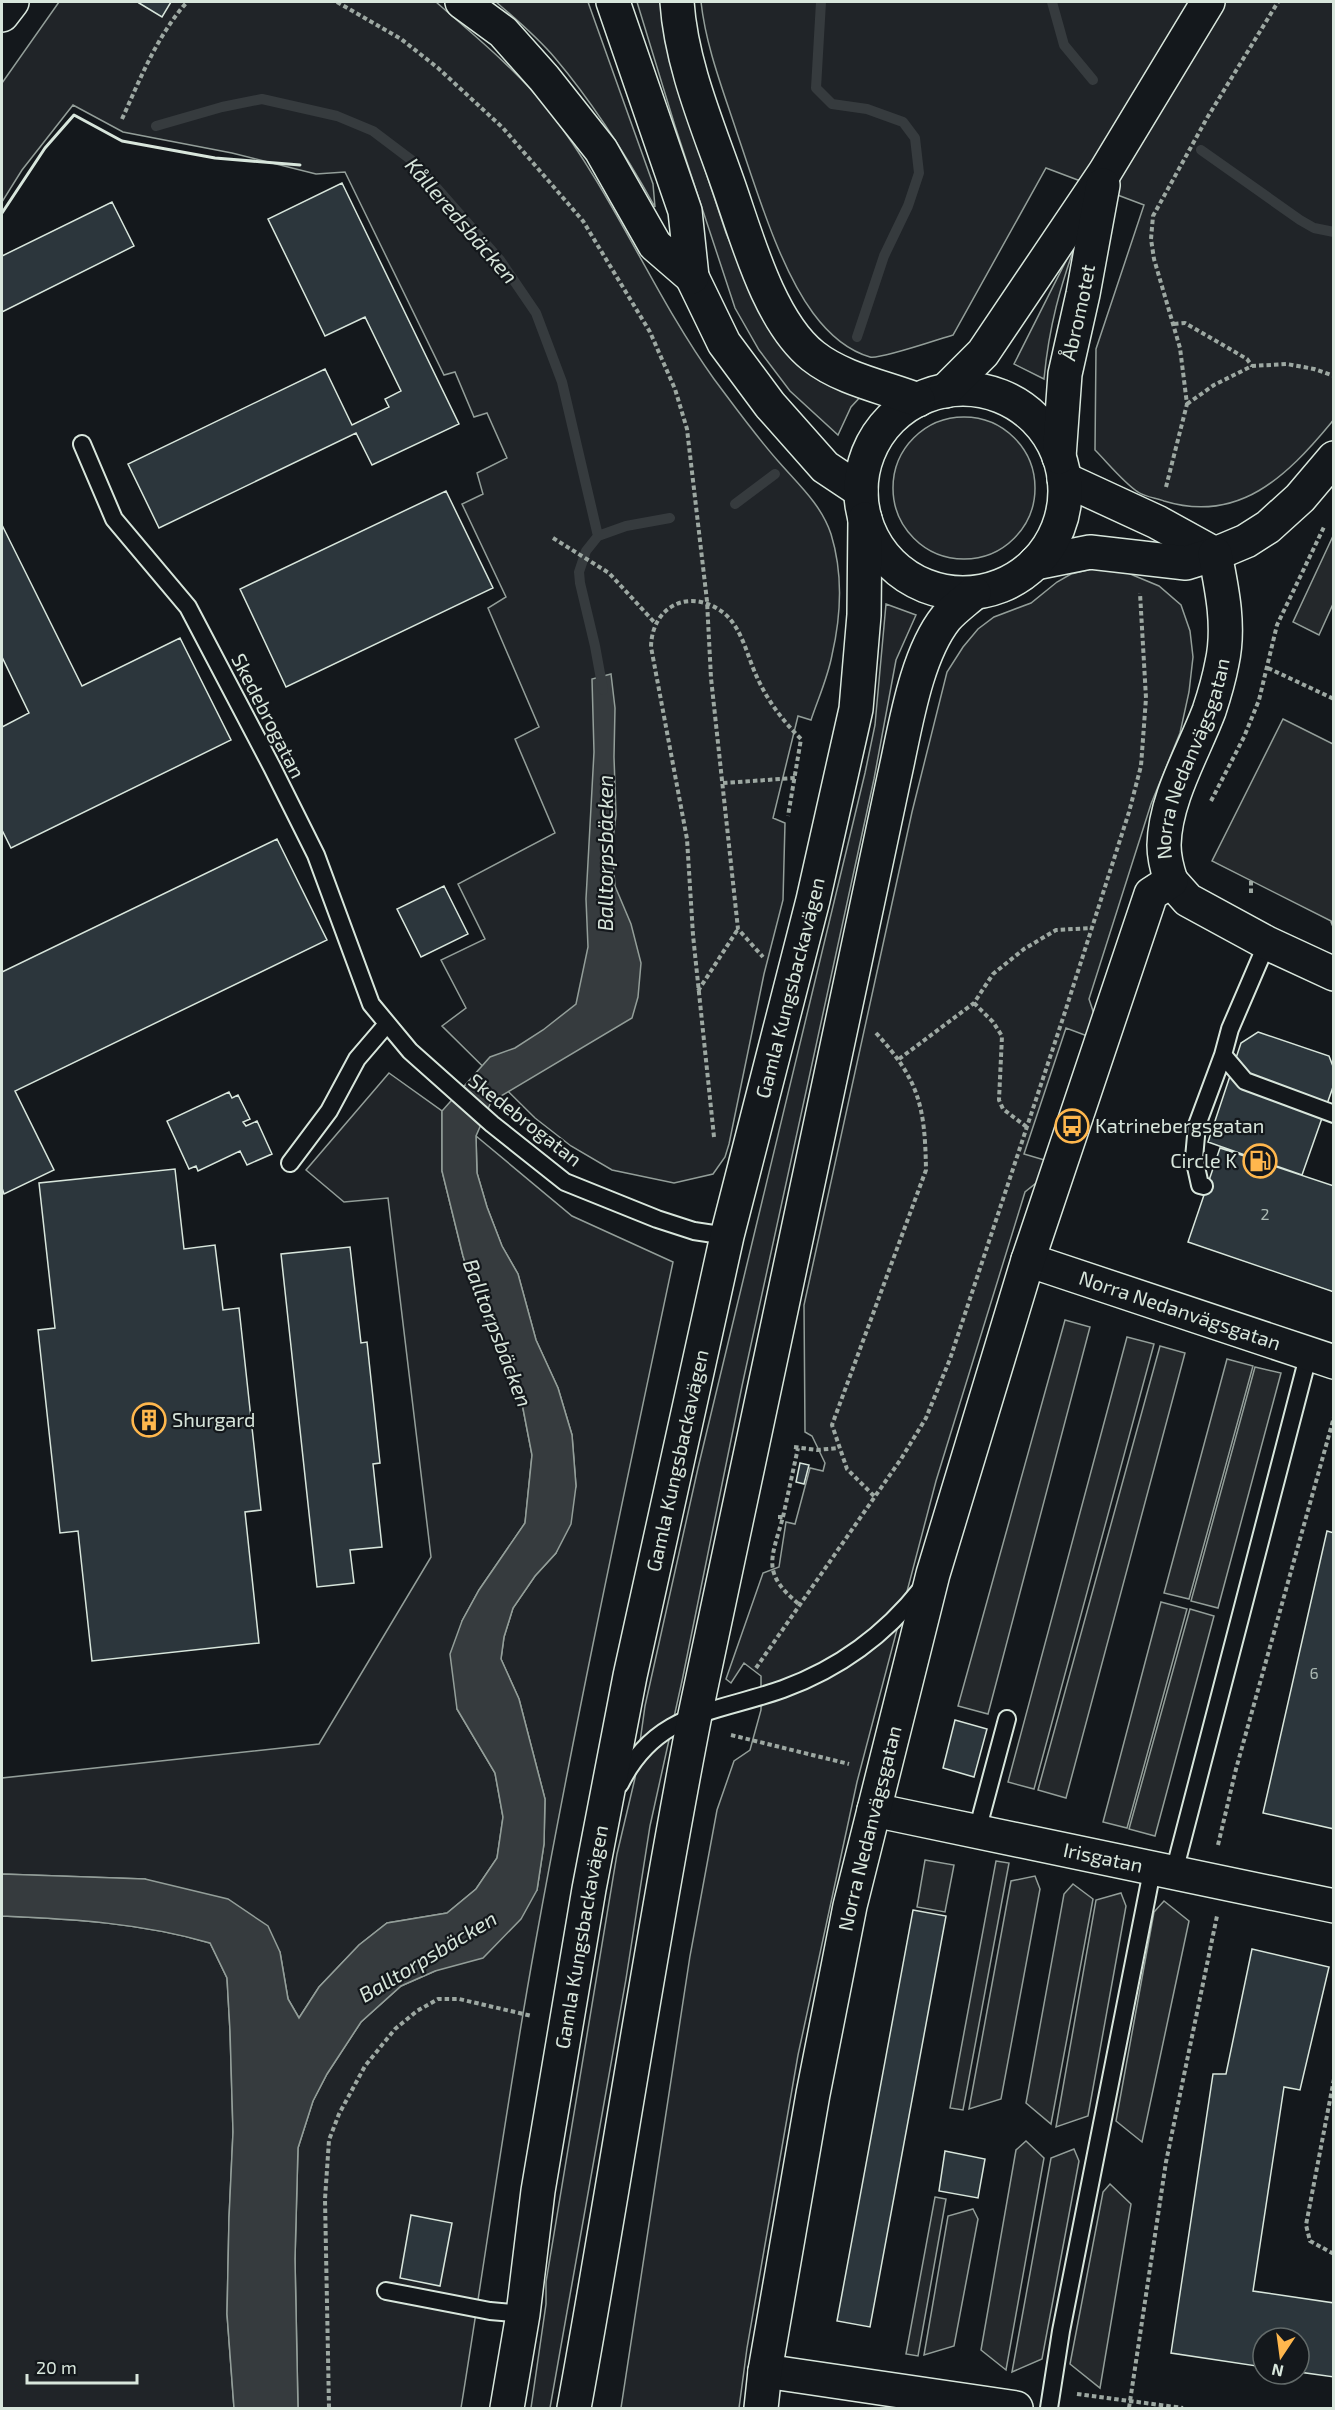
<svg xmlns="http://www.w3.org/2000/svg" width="1335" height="2410" viewBox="0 0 1335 2410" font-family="'Exo 2',sans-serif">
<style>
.green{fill:#202428;stroke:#939e99;stroke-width:1.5}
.parking{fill:#24282b;stroke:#939e99;stroke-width:1.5}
.water{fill:#363b3e;stroke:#939e99;stroke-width:1.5}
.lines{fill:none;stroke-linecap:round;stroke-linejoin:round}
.stream{stroke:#363b3e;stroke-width:10}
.building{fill:#2c363c;stroke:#d8e6dc;stroke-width:1.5}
.service-casing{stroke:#d8e6dc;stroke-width:20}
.minor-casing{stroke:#d8e6dc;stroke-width:36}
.secondary-casing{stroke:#d8e6dc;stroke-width:36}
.trunk-casing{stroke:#d8e6dc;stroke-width:36}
.motorway-casing{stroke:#d8e6dc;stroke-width:36}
.path{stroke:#9da8a2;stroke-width:4;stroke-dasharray:4.5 3;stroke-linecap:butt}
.service{stroke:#14181c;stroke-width:16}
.minor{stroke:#14181c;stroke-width:33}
.secondary{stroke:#14181c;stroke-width:33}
.trunk{stroke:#14181c;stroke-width:33}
.motorway{stroke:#14181c;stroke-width:33}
.wall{stroke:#d8e6dc;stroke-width:3}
.labels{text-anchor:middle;stroke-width:4.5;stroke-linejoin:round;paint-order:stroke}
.number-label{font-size:16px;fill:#adbab4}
.street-label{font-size:20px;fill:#d8e6dc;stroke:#14181c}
.poi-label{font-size:20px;fill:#d8e6dc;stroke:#14181c;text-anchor:start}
.water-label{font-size:21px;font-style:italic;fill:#d8e6dc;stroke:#14181c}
</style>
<rect width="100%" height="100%" fill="#14181c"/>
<path class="green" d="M59 2H436C475 36 518 71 550 112 614 195 653 294 714 379 735 407 755 435 778 461 798 484 821 504 831 534 843 573 841 616 832 655 828 677 818 699 811 720L798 716 773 818 785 823 783 900 764 974 729 1144 725 1157 713 1174 674 1183 612 1170 571 1146 535 1118 442 1026 466 1008 441 960 485 939 458 884 555 833 515 739 539 727 488 608 506 597 462 504 483 494 477 473 507 458 487 413 474 417 455 372 444 375 345 172 316 174 232 153 123 132 73 105 22 170 2 202V83Z
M496 2H588L653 184 655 207C626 155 594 104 555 58 538 38 516 19 496 2Z
M637 2H661L665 40 678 88 726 233 747 281 863 394 851 407 838 435 790 391 759 350 735 308 675 126Z
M701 2H1333L1334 419 1331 423C1287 476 1239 524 1164 501 1156 498 1145 497 1138 492 1124 483 1107 462 1095 450L1096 349 1144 205 1046 168 953 335C939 339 879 360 870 357 846 350 827 332 813 313 779 267 756 188 737 133 723 90 706 47 701 2Z
M1078 237C1060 287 1049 326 1044 379L1014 364Z
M893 488a71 71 0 1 1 142 0a71 71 0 1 1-142 0Z
M1092 569 1123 571 1159 586 1181 605 1190 631 1193 657 1189 692 1180 733 1151 804 1089 999 1096 1020 1090 1037 1066 1028 1024 1154 1048 1161 1046 1175 1025 1192 936 1481 857 1782 798 2055 747 2348 739 2408H621L690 1956 717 1810 734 1761 750 1750 761 1710V1676L744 1663 731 1683 726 1679 763 1573 779 1567 786 1522 795 1524 810 1468 823 1471 825 1463 812 1436 805 1432 804 1305 912 812 947 672 963 647 978 629 994 617 1031 603 1057 582 1071 574Z
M886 604 916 615 896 660 874 779 742 1386 682 1681 650 1826 626 1979 550 2408H531L546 2304V2282L617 1854 635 1778 645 1706 698 1468 865 773 875 725Z
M389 1073 442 1111V1171L463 1256 477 1300 520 1393 532 1455 525 1523 479 1590 462 1621 457 1709 495 1773 503 1817 497 1858 476 1889 447 1913 387 1923 359 1945 319 1987 299 2018 288 1999 280 1952 145 1879 2 1874V1778L319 1744 431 1557 388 1198 344 1202 306 1170Z
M476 1136 572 1216 673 1262C625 1489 576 1717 535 1945 507 2099 486 2254 461 2408H298L295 2259 298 2148 313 2101 327 2074 361 2022 401 1986 435 1971 537 1890 544 1844 545 1799 519 1699 501 1659 504 1637 513 1608 535 1576 556 1553 576 1486 572 1435 558 1388 536 1340 518 1274 502 1246 487 1207 477 1173Z
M2 1916C72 1919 142 1923 210 1943L227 1978 230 2031 233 2132 229 2218 227 2314 234 2408H2Z"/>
<path class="parking" d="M1333 536V604L1319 635 1293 622Z
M1283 719 1333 744V922L1212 861Z
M1065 1320 1090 1327 988 1714 958 1706Z
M1127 1337 1154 1344 1034 1789 1008 1782Z
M1160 1346 1185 1353 1066 1798 1038 1790Z
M1227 1359 1253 1366 1189 1599 1164 1593Z
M1255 1367 1281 1373 1218 1608 1191 1601Z
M1161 1602 1187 1609 1127 1828 1103 1822Z
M1190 1609 1214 1616 1155 1836 1129 1829Z
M925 1860 954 1865 945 1912 917 1907Z
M996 1861 1009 1863 963 2110 950 2108Z
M1035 1876 1040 1889 1001 2099 969 2109 1011 1881Z
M1073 1884 1093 1899 1051 2124 1026 2103 1064 1894Z
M1121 1893 1126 1906 1088 2116 1056 2127 1096 1900Z
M1164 1901 1189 1921 1142 2142 1116 2121 1154 1912Z
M1026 2141 1044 2158 1006 2370 981 2350 1016 2150Z
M1074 2149 1079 2161 1042 2359 1012 2372 1051 2158Z
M1110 2184 1131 2204 1100 2388 1070 2364 1103 2192Z
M935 2197 946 2199 918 2356 906 2354Z
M973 2209 978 2219 954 2346 924 2355 948 2216Z"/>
<path class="water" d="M611 674 615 708 614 757 616 815 612 847 615 886 631 924 641 963 638 997 632 1018 491 1102 476 1136 477 1173 487 1207 502 1246 518 1274 536 1340 558 1388 572 1435 576 1486 571 1524 556 1553 535 1576 513 1608 504 1637 501 1659 519 1699 545 1799 544 1844 537 1890 521 1919 483 1958 435 1971 401 1986 361 2022 327 2074 313 2101 298 2148 295 2259 298 2408H234L227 2314 229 2218 233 2132 230 2031 227 1978 210 1943C142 1923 72 1919 2 1916V1874L145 1879 228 1899 268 1926 280 1952 288 1999 299 2018 319 1987 359 1945 387 1923 447 1913 476 1889 497 1858 503 1817 495 1773 457 1709 450 1654 462 1621 479 1590 525 1523 532 1455 520 1393 477 1300 463 1256 442 1171V1111L490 1057 515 1048 543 1030 576 1004 588 947 586 899 594 752 592 679Z"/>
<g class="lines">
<path class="stream" d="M821 2 816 88 832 104 867 109 903 122 915 138 919 173 908 206 884 256 857 337
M1052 2 1064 45 1093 80
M156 126 222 107 262 99 337 116 373 131 414 162 500 260 536 313 562 382 598 536
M1201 150 1300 220 1314 228 1334 232
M735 504 775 474
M603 690 595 646 580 583 579 572 586 551 598 536 626 526 670 518"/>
</g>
<path class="building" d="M140 2H171L162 17 139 3Z
M342 183 459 424 372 465 356 433 159 528 128 464 325 369 352 425 389 407 385 399 401 391 365 317 325 336 268 219Z
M112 202 134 246 2 312V256Z
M446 491 493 588 286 687 240 589Z
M2 525 82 686 180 638 231 740 11 848 2 830V727L29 713 2 657Z
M277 839 327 940 15 1091 54 1170 4 1194 2 1188V972Z
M444 886 468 934 421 957 397 909Z
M1258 1032 1329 1056 1334 1069V1084L1302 1175 1208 1142 1241 1043Z
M229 1092 232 1098 238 1095 250 1119 243 1122 246 1126 257 1121 272 1154 247 1165 240 1151 198 1171 196 1166 189 1169 167 1121Z
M1220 1148 1334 1186V1292L1188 1242Z
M175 1169 184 1249 215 1245 223 1310 239 1308 261 1510 245 1512 259 1643 92 1661 78 1531 60 1533 38 1330 55 1328 39 1183Z
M350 1247 361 1343 367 1342 380 1463 373 1464 382 1547 350 1550 354 1583 317 1587 281 1254Z
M800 1463 809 1465 804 1484 796 1482Z
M1327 1531 1334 1533V1829L1263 1813Z
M955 1720 987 1729 974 1777 943 1768Z
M913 1910 946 1916 870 2327 837 2321Z
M1252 1949 1329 1967 1300 2090 1284 2087 1253 2291 1334 2303V2377L1299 2372V2338H1263V2367L1171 2353 1213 2074H1226Z
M945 2151 985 2159 978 2198 939 2191Z
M411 2215 452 2223 440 2286 400 2278Z"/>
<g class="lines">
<g class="service-casing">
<path id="service" d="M82 444 114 519 188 607 272 767 316 855 371 1004 410 1051 492 1124 565 1182 657 1219 694 1231 727 1236
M1267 943 1230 1029 1223 1055 1245 1081 1334 1114
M290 1163 329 1111 357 1059 387 1024
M1204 1186 1200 1185 1194 1158 1197 1125 1223 1055
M620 1784C656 1711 716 1713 783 1689 838 1669 885 1635 922 1588
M977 1831 1007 1719
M1174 1872 1309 1353
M386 2291 490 2311 523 2314
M1049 2408 1061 2331 1150 1881"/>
</g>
<g class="minor-casing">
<g id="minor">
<path d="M1064 479 1157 522 1215 554"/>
<path d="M1035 563 1090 552 1186 563 1215 554 1246 541 1268 527 1300 498 1334 458"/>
<path d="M1171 881 1188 900 1267 943 1334 974"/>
<path id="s1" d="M1028 1260 1334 1362"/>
<path id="s2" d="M874 1810 1334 1906"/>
<path d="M765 2371 1016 2408"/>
<path id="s3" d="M761 2408 765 2371 813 2094 850 1906 933 1574 1028 1260 1151 894 1171 881C1167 869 1164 857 1164 845 1165 799 1193 753 1209 711 1214 696 1219 679 1222 663 1230 627 1222 589 1215 554"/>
</g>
</g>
<g class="secondary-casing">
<g id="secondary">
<path d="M692 277 724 343 770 405 825 467 861 491"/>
<circle cx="963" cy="491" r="102"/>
<path d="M945 391 983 353 1105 172 1208 2"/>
<path id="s4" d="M1059 457 1065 374 1083 294 1103 185"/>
<path id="s5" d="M507 2408 523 2314 538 2191 589 1889 630 1676 727 1236 813 900 856 709 864 615 865 519"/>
<path d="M574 2408C616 2178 650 1945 695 1715L894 778C905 730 915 657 946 618 954 609 965 601 974 593"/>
</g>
</g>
<g class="trunk-casing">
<path id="trunk" d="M677 2C681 63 707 124 727 181 746 234 768 320 813 356 842 379 884 387 918 400"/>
</g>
<g class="motorway-casing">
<path id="motorway" d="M462 2 503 32 544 78 601 150 655 245 692 277
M613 2 685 211 692 277
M2 15 12 2"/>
</g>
<path class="path" d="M337 2 401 39 438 68 503 128 583 221 650 332 675 389 687 429 707 601 711 678 738 929 763 957
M122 119C141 77 157 36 187 2
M1174 324 1185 323 1247 359 1252 366
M1187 404 1214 385 1252 366 1287 364 1314 369 1334 376
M1166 487 1187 404 1180 348 1154 259 1151 239 1153 216 1207 118 1278 2
M553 538 609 573 655 623
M1268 668 1334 699
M723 783 795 778
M1211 801 1244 737 1259 700 1277 625 1324 527
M1251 881V893
M1332 921 1334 926
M698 991 738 929
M974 1003 993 1022 1002 1036 999 1100 1003 1109 1028 1128
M876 1033C919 1080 925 1106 926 1170L832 1425 847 1469 876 1498
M899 1059 974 1003 993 974 1024 949 1056 930 1092 928
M714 1137 693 935 687 839 651 647C652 604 692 587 725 614 742 629 747 655 756 675 767 700 782 720 801 739L788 816
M794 1447 817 1450 838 1448
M778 1517H783C771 1560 761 1573 800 1605
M783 1517 798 1448
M756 1668 901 1459 926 1418 950 1359 1064 1015 1129 812 1141 766 1146 698 1140 593
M731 1735 849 1764
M1218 1845 1236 1769 1334 1417
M1334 2079 1306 2225 1310 2241 1334 2254
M1077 2394 1183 2408
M329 2408 325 2199 329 2140 339 2114 365 2066 395 2029 417 2011 438 1999H459L532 2016
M1129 2408 1166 2162 1217 1916"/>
<use href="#service" class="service"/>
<use href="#minor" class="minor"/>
<use href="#secondary" class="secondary"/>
<use href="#trunk" class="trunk"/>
<use href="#motorway" class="motorway"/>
<path class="wall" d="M2 213 45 148 74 115 122 141 215 158 300 165"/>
</g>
<defs>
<g id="bus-ring" transform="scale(1.725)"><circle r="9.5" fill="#14181c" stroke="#ffb74d" stroke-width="1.5"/><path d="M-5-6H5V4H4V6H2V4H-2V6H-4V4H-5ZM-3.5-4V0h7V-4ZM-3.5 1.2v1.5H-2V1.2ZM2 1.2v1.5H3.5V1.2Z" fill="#ffb74d"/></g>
<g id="fuel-ring" transform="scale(1.725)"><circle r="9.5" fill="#14181c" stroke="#ffb74d" stroke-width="1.5"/><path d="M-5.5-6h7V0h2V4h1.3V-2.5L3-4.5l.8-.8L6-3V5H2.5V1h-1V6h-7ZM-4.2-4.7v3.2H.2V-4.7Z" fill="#ffb74d"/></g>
<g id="building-ring" transform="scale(1.725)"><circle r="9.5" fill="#14181c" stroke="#ffb74d" stroke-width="1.5"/><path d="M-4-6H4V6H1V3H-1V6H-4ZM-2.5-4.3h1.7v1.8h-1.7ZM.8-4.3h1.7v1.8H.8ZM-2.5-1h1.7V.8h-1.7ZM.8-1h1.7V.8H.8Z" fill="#ffb74d"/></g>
</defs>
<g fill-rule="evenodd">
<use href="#bus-ring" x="1072" y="1126"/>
<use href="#fuel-ring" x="1260" y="1161"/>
<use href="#building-ring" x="149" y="1420"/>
</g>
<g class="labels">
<g class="number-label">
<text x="1265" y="1220">2</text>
<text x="1314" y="1679">6</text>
</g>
<g class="street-label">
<text dy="7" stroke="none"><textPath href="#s4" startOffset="146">Åbromotet</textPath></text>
<text transform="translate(268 716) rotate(63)" y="7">Skedebrogatan</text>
<text dy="7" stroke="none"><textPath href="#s3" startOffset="1718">Norra Nedanvägsgatan</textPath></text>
<text dy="7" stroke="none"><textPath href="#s5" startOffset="1449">Gamla Kungsbackavägen</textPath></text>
<text transform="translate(525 1120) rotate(38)" y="7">Skedebrogatan</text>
<text dy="7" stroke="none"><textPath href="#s1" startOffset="160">Norra Nedanvägsgatan</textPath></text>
<text dy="7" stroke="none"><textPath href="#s5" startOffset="963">Gamla Kungsbackavägen</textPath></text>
<text dy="7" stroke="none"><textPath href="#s3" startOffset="590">Norra Nedanvägsgatan</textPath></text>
<text dy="7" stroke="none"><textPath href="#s2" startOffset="234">Irisgatan</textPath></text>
<text dy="7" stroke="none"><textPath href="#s5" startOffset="477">Gamla Kungsbackavägen</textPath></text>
</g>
<g class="poi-label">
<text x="1095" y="1133">Katrinebergsgatan</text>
<text x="1237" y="1168" text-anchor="end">Circle K</text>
<text x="172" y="1427">Shurgard</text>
</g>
<g class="water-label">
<text transform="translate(461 221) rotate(49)" y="7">Kålleredsbäcken</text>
<text transform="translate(606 853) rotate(-90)" y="7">Balltorpsbäcken</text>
<text transform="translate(497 1333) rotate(69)" y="7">Balltorpsbäcken</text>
<text transform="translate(428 1957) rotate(-31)" y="7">Balltorpsbäcken</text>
</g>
</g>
<rect width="1335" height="2410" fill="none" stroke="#d8e6dc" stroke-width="6"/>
<g transform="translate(1281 2356) rotate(193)"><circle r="28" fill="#14181c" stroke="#626a69" stroke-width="1.5"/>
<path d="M0-4.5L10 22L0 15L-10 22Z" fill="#ffb74d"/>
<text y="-9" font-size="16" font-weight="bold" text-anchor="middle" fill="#d8e6dc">N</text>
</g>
<path d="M27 2374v9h110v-9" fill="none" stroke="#d8e6dc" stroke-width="3"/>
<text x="36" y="2374" font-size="18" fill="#d8e6dc" stroke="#14181c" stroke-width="4.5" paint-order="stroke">20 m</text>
</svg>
